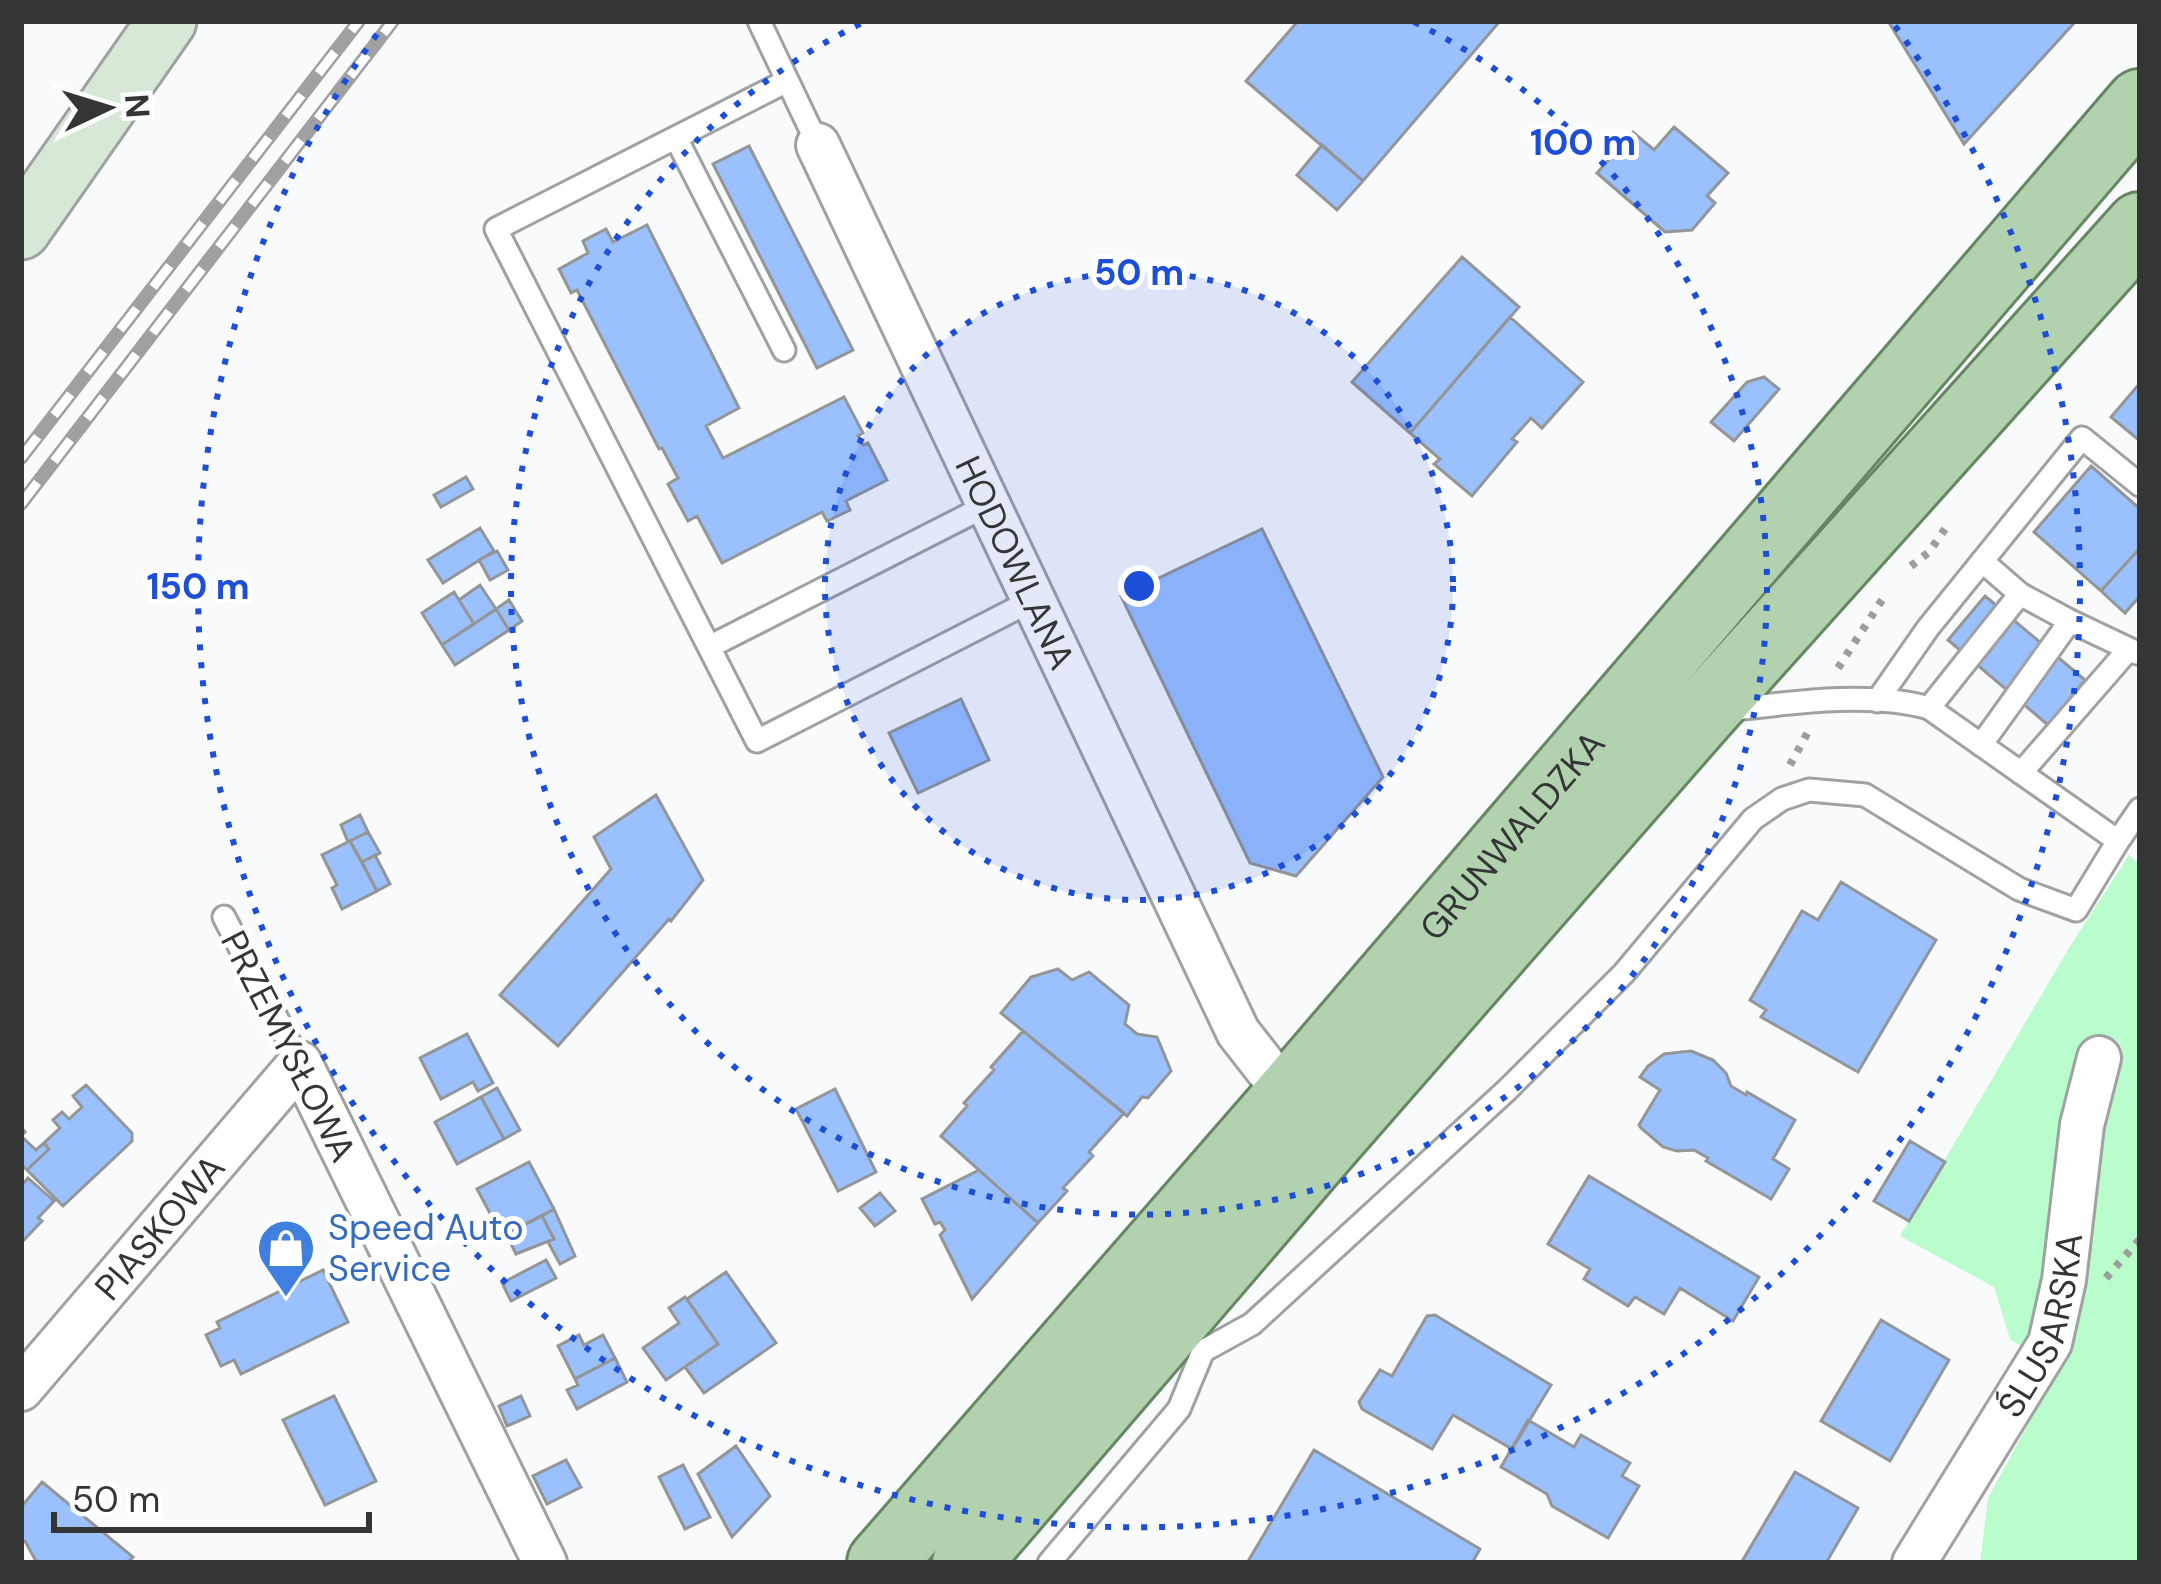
<svg xmlns="http://www.w3.org/2000/svg" width="2161" height="1584" viewBox="0 0 2161 1584" font-family="'DM Sans',sans-serif">
<style>
.green{fill:#b8fdcb}
.building{fill:#9ac0fd;stroke:#939597;stroke-width:3}
.lines{fill:none;stroke-linecap:round;stroke-linejoin:round}
.lane-casing{stroke:#a0a1a3;stroke-width:27}
.street-casing{stroke:#a0a1a3;stroke-width:48}
.secondary-casing{stroke:#a0a1a3;stroke-width:63}
.primary-casing{stroke:#648761;stroke-width:72}
.path{stroke:#9c9d9e;stroke-width:8;stroke-dasharray:6 9;stroke-linecap:butt}
.lane{stroke:#fff;stroke-width:21}
.street{stroke:#fff;stroke-width:42}
.secondary{stroke:#d8e8d7;stroke-width:57}
.primary{stroke:#b2d1af;stroke-width:66}
.rail-casing{stroke:#9fa0a1;stroke-width:14}
.rail{stroke:#fff;stroke-width:9;stroke-dasharray:27;stroke-linecap:butt}
.ring{fill:none;stroke:#1d4ed8;stroke-width:6;stroke-dasharray:6 12}
.labels{text-anchor:middle;stroke-width:10;stroke-linejoin:round;paint-order:stroke}
.street-label{font-size:36px;fill:#343535;stroke:#fff}
.shop-label{font-size:36px;fill:#366cbe;stroke:#fff;text-anchor:start}
.centre{fill:#1d4ed8;stroke:#fff;stroke-width:6}
.ring-label{font-size:36px;text-anchor:middle;font-weight:bold;fill:#1d4ed8;stroke:#fff;stroke-width:10;stroke-linejoin:round;paint-order:stroke}
</style>
<rect width="100%" height="100%" fill="#f8fafc"/>
<path class="green" d="M2129 855 2140 865V1563H1980L1988 1498 2055 1375 2049 1364 2010 1339 1994 1287 1900 1236 2069 948Z"/>
<path class="building" d="M1298 21H1500L1363 181 1246 81Z
M1888 21H2076L1964 144Z
M1674 127 1728 173 1707 196 1715 203 1692 230 1665 232 1597 173 1633 132 1654 150Z
M1322 145 1363 181 1337 210 1297 175Z
M749 146 853 350 817 368 713 164Z
M647 225 739 408 706 426 723 458 844 397 863 433 858 436 863 445 868 443 887 480 846 501 850 510 827 521 822 512 722 563 697 516 688 521 668 484 678 478 662 448 659 449 577 290 571 293 559 269 588 253 583 241 606 229 613 242Z
M1462 257 1519 307 1410 433 1352 382Z
M1510 317 1583 382 1542 428 1531 418 1512 439 1517 442 1472 496 1434 464 1440 459 1410 433Z
M1764 377 1779 389 1734 441 1711 422 1747 382Z
M2140 383V441L2111 417Z
M2091 466 2140 509V548L2101 591 2034 532Z
M466 477 473 489 441 507 434 495Z
M480 528 494 551 443 583 428 560Z
M1262 529 1383 777 1296 876 1250 863 1121 596Z
M2140 548V596L2125 613 2101 591Z
M497 551 508 570 490 580 479 560Z
M480 585 496 609 474 624 459 600Z
M454 592 474 624 442 645 422 613Z
M1985 596 2085 680 2048 725 1948 640Z
M509 600 522 621 509 630 496 609Z
M496 609 509 630 455 665 442 645Z
M961 699 989 760 918 793 889 733Z
M656 795 703 880 671 921 669 919 558 1046 500 995 611 869 594 837Z
M360 815 368 832 348 842 341 825Z
M368 832 380 853 362 862 350 841Z
M350 841 377 891 342 909 332 888 337 885 322 855Z
M375 855 390 884 377 891 362 862Z
M1841 882 1936 940 1858 1072 1761 1017 1766 1010 1750 1000 1802 911 1818 920Z
M1058 969 1072 980 1089 972 1129 1005 1125 1024 1137 1034 1157 1037 1171 1071 1148 1098 1142 1097 1127 1116 1001 1013 1031 977Z
M1023 1031 1124 1113 1089 1152 1093 1156 1063 1188 1067 1191 1038 1223 941 1136 967 1106 964 1103 994 1070 991 1067Z
M467 1034 493 1083 478 1091 473 1082 441 1099 420 1058Z
M1691 1051 1713 1060 1726 1073 1731 1086 1746 1095 1747 1092 1795 1120 1773 1159 1789 1169 1771 1199 1706 1161 1708 1158 1694 1150 1677 1151 1663 1147 1641 1128 1639 1125 1660 1090 1640 1077 1648 1066 1664 1054Z
M86 1085 132 1133V1141L63 1206 27 1170 49 1149 44 1143 60 1128 53 1120 62 1112 69 1119 82 1107 73 1096Z
M497 1088 520 1130 504 1139 481 1097Z
M835 1089 876 1172 838 1191 796 1109Z
M481 1097 504 1139 457 1164 435 1122Z
M21 1127 25 1132 21 1136 36 1150 44 1143 49 1149 27 1170 21 1164Z
M1910 1141 1945 1162 1909 1221 1874 1201Z
M529 1162 554 1209 502 1236 477 1189Z
M979 1170 1038 1223 972 1299 940 1235 945 1230 940 1222 935 1224 922 1199Z
M1589 1176 1759 1277 1733 1321 1680 1288 1664 1314 1635 1297 1628 1306 1584 1279 1590 1269 1548 1244Z
M28 1178 54 1201 38 1218 42 1221 21 1243V1186Z
M880 1193 895 1211 875 1226 860 1208Z
M554 1209 575 1256 560 1264 548 1242 554 1239 542 1216Z
M542 1216 554 1239 516 1254 506 1234Z
M546 1260 556 1278 511 1301 502 1283Z
M323 1270 348 1322 241 1374 234 1360 221 1366 206 1335 220 1328 217 1322Z
M726 1272 776 1343 704 1393 685 1367 718 1344 687 1299Z
M685 1297 718 1344 666 1380 643 1348 679 1323 669 1308Z
M1435 1315 1551 1385 1512 1449 1453 1415 1432 1449 1362 1409 1359 1402 1380 1370 1392 1376 1427 1316Z
M1881 1320 1949 1360 1890 1461 1821 1421Z
M579 1335 584 1345 603 1335 615 1358 575 1379 558 1346Z
M615 1358 627 1382 577 1409 567 1390 578 1385 575 1379Z
M334 1396 376 1481 325 1505 283 1420Z
M521 1396 530 1416 507 1426 499 1406Z
M1528 1420 1574 1447 1581 1435 1630 1463 1622 1476 1639 1486 1608 1538 1552 1506 1547 1494 1501 1467Z
M736 1446 770 1496 732 1537 698 1474Z
M1314 1450 1480 1549 1472 1563H1247Z
M566 1460 581 1487 547 1504 533 1476Z
M683 1465 710 1517 685 1529 659 1477Z
M1795 1472 1858 1508 1826 1563H1741Z
M42 1482 133 1557 127 1563H37L25 1541 21 1543V1507Z"/>
<g class="lines">
<g class="lane-casing">
<path id="lane" d="M759 21 818 145
M676 138 784 350
M988 505 709 647 757 741 1033 600
M1982 561 2020 594
M709 647 496 229 787 81
M1877 701 1928 628 2082 438 2140 485
M1929 708 2020 594 2070 621
M1728 710C1789 703 1869 691 1929 708L2118 841 2140 809
M1981 745 2070 621 2129 649
M2021 773 2129 649 2137 653
M224 917 300 1063
M1049 1563 1179 1409 1203 1351 1252 1324 1507 1090 1624 973 1753 819 1782 799 1809 790 1865 795 2019 889 2076 910 2118 841"/>
</g>
<g class="street-casing">
<g id="street">
<path id="s1" d="M818 145 1238 1032 1288 1096"/>
<path id="s2" d="M21 1389 300 1063 545 1563"/>
<path id="s3" d="M1914 1563 2050 1343 2064 1280 2082 1125 2099 1058"/>
</g>
</g>
<g class="secondary-casing">
<path id="secondary" d="M21 230 167 21"/>
</g>
<g class="primary-casing">
<g id="primary">
<path id="s4" d="M881 1563 1288 1096 2140 103"/>
<path d="M966 1563 1326 1144 1703 713 2140 226"/>
</g>
</g>
<path class="path" d="M1911 566 1929 552 1945 529
M1838 668 1882 600
M1790 765 1809 730
M2106 1278 2140 1239"/>
<use href="#lane" class="lane"/>
<use href="#street" class="street"/>
<use href="#secondary" class="secondary"/>
<use href="#primary" class="primary"/>
<g class="rail-casing">
<path id="rail" d="M21 458 359 21
M21 504 393 21"/>
</g>
<use href="#rail" class="rail"/>
</g>
<circle cx="1139" cy="586" r="314" fill="#1d4ed8" fill-opacity=".12"/>
<g class="ring">
<circle cx="1139" cy="586" r="314"/>
<path d="M1414 22A628 628 0 1 1 864 22"/>
<path d="M1895 26A941 941 0 1 1 383 26"/>
</g>
<defs>
<g id="shop-pin" transform="scale(3)"><path d="M0 17L-7.5 6A9.5 9.5 0 1 1 7.5 6Z" fill="#3f7fe0" stroke="#fff"/><path d="M-5-2.5h2.3a2.7 3.5 0 0 1 5.4 0H5L5.5 6h-11ZM-1.5-2.5h3a1.5 2.3 0 0 0-3 0Z" fill="#fff"/></g>
</defs>
<g fill-rule="evenodd">
<use href="#shop-pin" x="286" y="1248"/>
</g>
<g class="labels">
<g class="street-label">
<text dy="13" stroke="none"><textPath href="#s1" startOffset="462">HODOWLANA</textPath></text>
<text dy="13" stroke="none"><textPath href="#s4" startOffset="963">GRUNWALDZKA</textPath></text>
<text transform="translate(289 1046) rotate(63)" y="13">PRZEMYSŁOWA</text>
<text dy="13" stroke="none"><textPath href="#s2" startOffset="213">PIASKOWA</textPath></text>
<text dy="13" stroke="none"><textPath href="#s3" startOffset="273">ŚLUSARSKA</textPath></text>
</g>
<g class="shop-label">
<text x="328" y="1240">Speed Auto<tspan x="328" dy="41">Service</tspan></text>
</g>
</g>
<circle cx="1139" cy="586" r="18" class="centre"/>
<g class="ring-label">
<text x="1583" y="155">100 m</text>
<text x="1139" y="285">50 m</text>
<text x="198" y="599">150 m</text>
</g>
<rect width="2161" height="1584" fill="none" stroke="#343535" stroke-width="48"/>
<g transform="translate(108 108) rotate(86)" stroke="#ffffff" stroke-width="9" paint-order="stroke">
<path d="M0-9L21 45L0 30L-21 45Z" fill="#343535"/>
<text y="-18" font-size="33" font-weight="bold" text-anchor="middle" fill="#343535">N</text>
</g>
<path d="M54 1512v18h315v-18" fill="none" stroke="#343535" stroke-width="6"/>
<text x="72" y="1512" font-size="36" fill="#343535" stroke="#ffffff" stroke-width="9" paint-order="stroke">50 m</text>
</svg>
